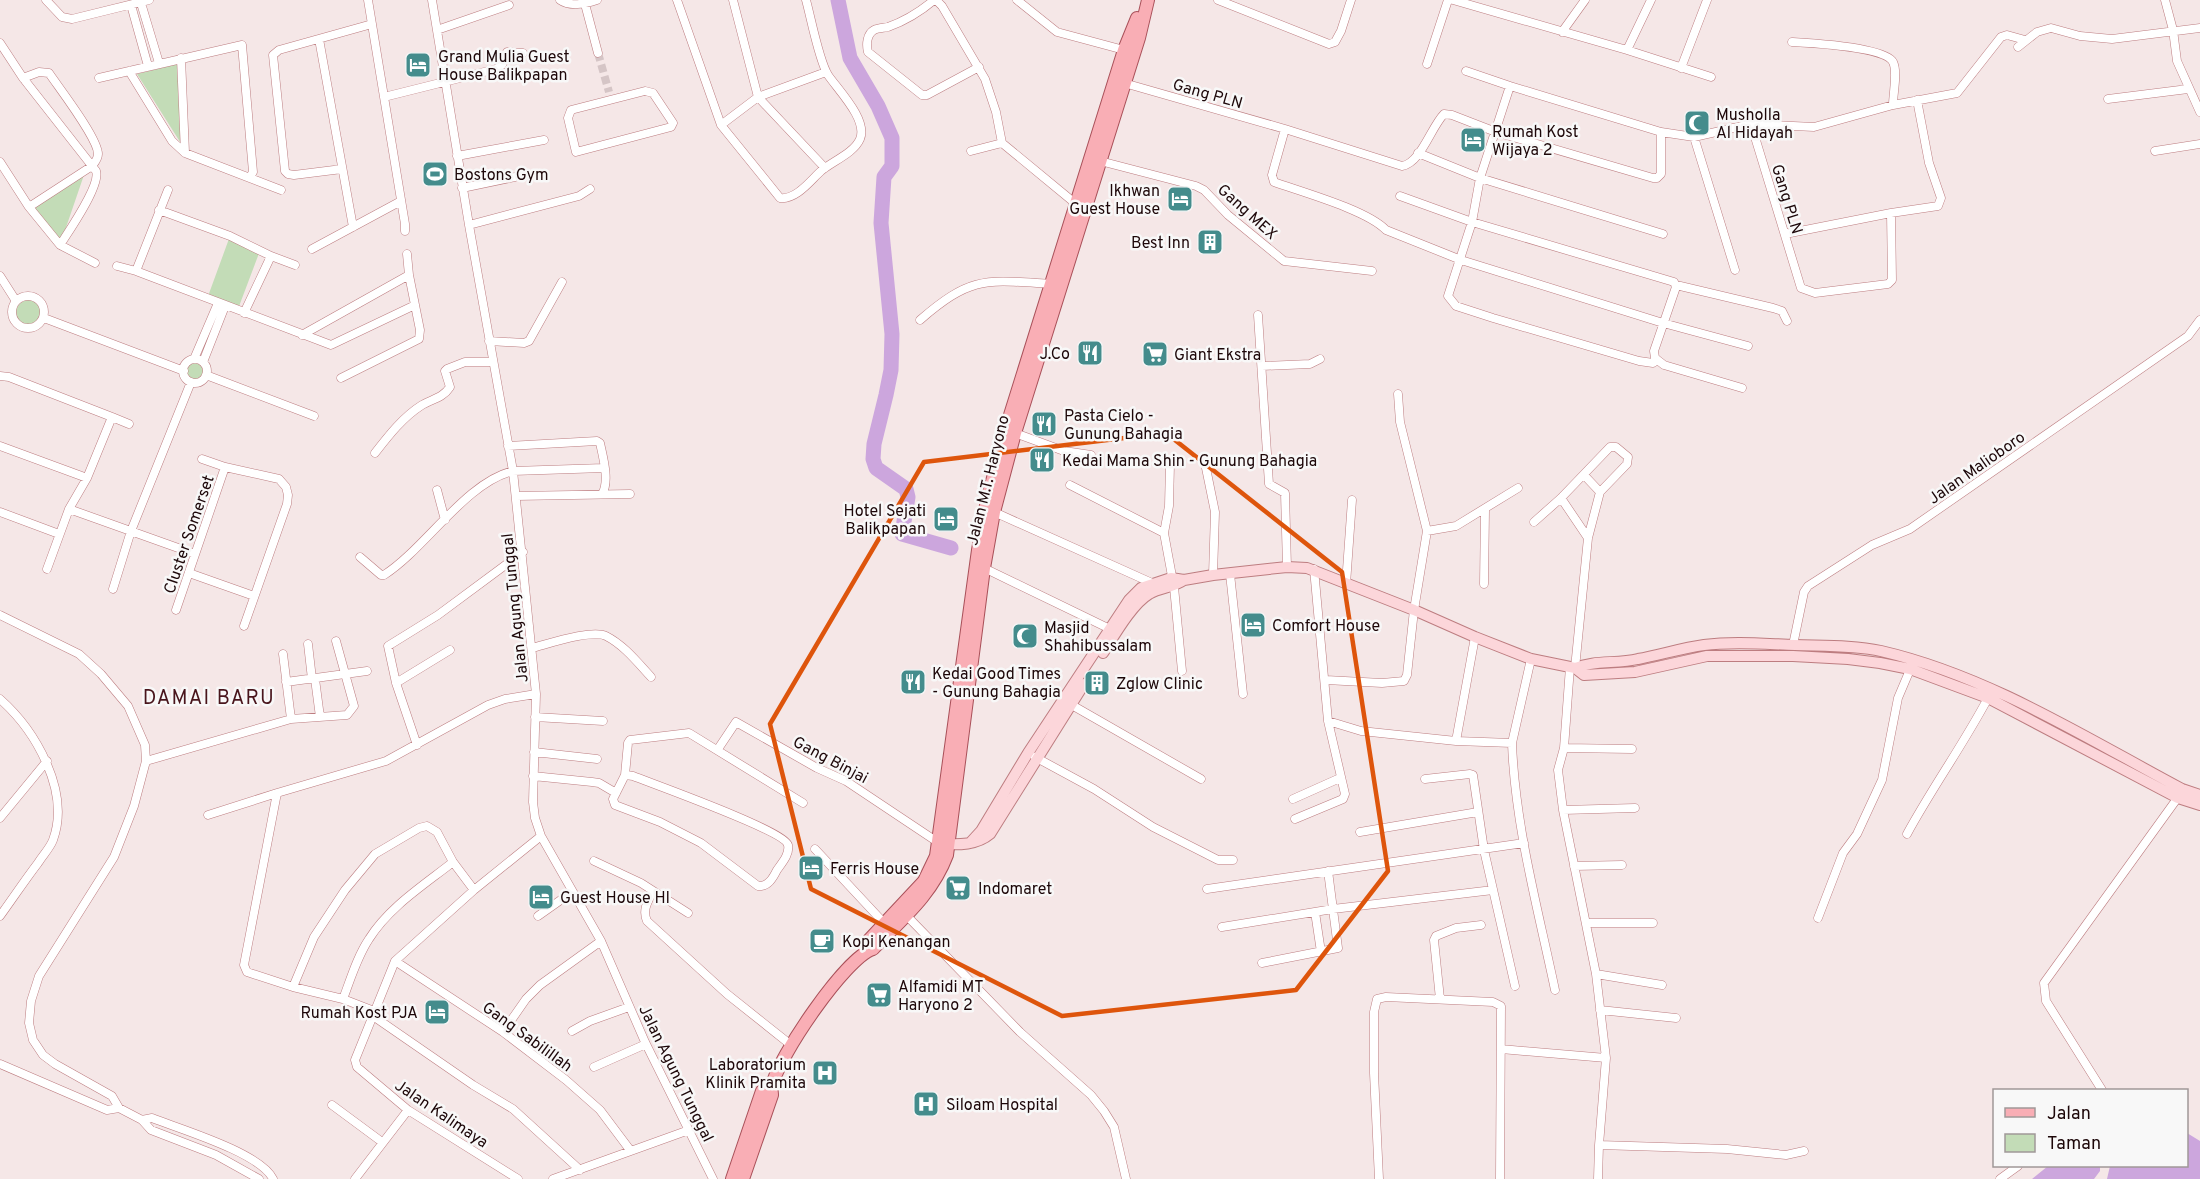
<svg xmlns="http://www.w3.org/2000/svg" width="2200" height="1179" viewBox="0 0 2200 1179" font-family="Overpass,sans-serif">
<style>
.green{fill:#c3dcb7}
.water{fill:#cca6dd}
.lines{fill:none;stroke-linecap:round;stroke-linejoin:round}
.river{stroke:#cca6dd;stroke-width:15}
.street-tunnel{stroke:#d5c5c6;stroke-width:8;stroke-dasharray:8 4;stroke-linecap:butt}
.street-casing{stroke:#bd7d80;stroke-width:9}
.secondary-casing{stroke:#bd7d80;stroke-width:12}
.primary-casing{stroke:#a95059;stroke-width:14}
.street{stroke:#fff;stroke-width:8}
.secondary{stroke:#fcd6da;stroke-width:10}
.primary{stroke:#f9aeb5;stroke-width:12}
.marked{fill:none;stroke:#de550c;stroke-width:4.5;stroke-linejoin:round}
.labels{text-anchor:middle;stroke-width:5;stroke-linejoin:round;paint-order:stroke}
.poi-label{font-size:16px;fill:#1d0709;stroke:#f8f8f8;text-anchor:start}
.street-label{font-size:16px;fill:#1d0709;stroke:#f8f8f8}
.quarter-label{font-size:20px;letter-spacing:1.5px;fill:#49151c;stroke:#f8f8f8}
</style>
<rect width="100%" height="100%" fill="#f5e7e7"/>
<path class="green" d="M177 64 182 145 137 74Z
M85 172 60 245 29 207Z
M230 236 261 248 238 309 207 299Z
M16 313a13 13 0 1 1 26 0a13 13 0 1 1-26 0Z
M185 371a10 10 0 1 1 20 0a10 10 0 1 1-20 0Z"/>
<path class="water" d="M2187 1133 2200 1141V1179H2107L2110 1166H2186Z
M2048 1166H2100V1171L2094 1179H2032Z"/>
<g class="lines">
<path class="river" d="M838 0 850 58 878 106 892 138V166L884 177 881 223 892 334 891 370 886 395 874 444 873 459 876 468 906 489 908 497 902 534 951 548"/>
<path class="street-tunnel" d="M598 53 609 92"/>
<g class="street-casing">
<path id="street" d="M46 0 62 17 72 19 149 0
M368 0 405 224V231
M432 0 469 225 513 471 536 694 533 802 535 818 541 836 601 941 645 1042 713 1179
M560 0C570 7 585 4 597 0
M677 0 721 125 780 198C796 200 810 181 821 171 833 161 854 153 860 139 868 120 839 91 828 75 819 61 811 18 806 0
M733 0 758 97 825 168
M934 0C921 11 905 21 888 27 884 28 878 28 874 30 867 34 866 44 868 52L922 95H927L979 67
M936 0 942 6 985 79 996 112 1002 143 1076 204
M1017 0 1057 32 1124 50
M1218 0 1329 44 1335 42 1341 31 1351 0
M1453 0 1627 50 1711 77
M2165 0 2173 30 2177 61 2200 112
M141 3 159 63
M585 4 598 53
M131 5 148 66
M437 30 509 5
M1562 32 1585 0
M319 39 353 227
M1792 42C1810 43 1885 47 1893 62 1898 72 1893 93 1893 105
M0 43 23 78 96 171C101 185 69 231 60 245
M2018 47 2037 32 2051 28 2080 36 2112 39 2200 28
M1627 50 1651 0
M181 58 185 153
M1427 64 1448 0
M1681 68 1707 0
M129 71 172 141 185 153 281 190
M1466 71 1510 86
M23 78 39 72 49 73C59 88 98 138 98 154 98 159 95 162 92 166L29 207
M99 78 242 45 253 172 250 177
M1124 83 1285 129 1402 166C1421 163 1431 127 1444 114L1452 115 1496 132 1653 178H1657L1661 174V132
M645 91 653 93 673 123 671 127 576 152 568 118 571 110Z
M384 97 496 69 502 65 507 52 523 53
M2108 99 2188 89
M1751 124 1814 127 1893 105 1957 93 2001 37 2007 35 2025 40
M721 125 758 97 826 72
M1285 129 1272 175 1274 182C1302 192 1367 210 1386 230L1461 260 1663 323 1748 346
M1694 137 1735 270
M971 151 1002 143
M2155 151 2200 144
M1418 153 1480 178 1663 234
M457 156 544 140
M1100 161 1196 186 1204 190 1228 215 1284 261 1372 271
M0 162 29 207 60 245 95 263
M342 169 294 175 288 174 285 171 273 55 279 50 372 24
M462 188 515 177
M1400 196 1472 222 1674 282 1676 287 1654 351 1655 358 1664 365 1742 388
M159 210 230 236 271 256 295 265
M469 225 579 196 590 189
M1785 234 1891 213 1938 206 1941 198 1929 163 1917 100
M312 249 401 201
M117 266 136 271 331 345 415 305
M136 271 168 190
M0 276 16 301
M1676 285 1773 308 1782 311 1787 321
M12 312a16 16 0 1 1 32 0a16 16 0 1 1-32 0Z
M244 313 271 256
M1258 315 1269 484 1285 493 1287 567
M44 318 184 371
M920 320C972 275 986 280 1051 284
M302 335 409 275
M489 341 524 343 529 341 562 282
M194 359 218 303
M183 371a12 12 0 1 1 24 0a12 12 0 1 1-24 0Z
M1657 360 1653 363 1639 361 1493 318 1456 306 1448 296 1472 222 1480 178 1510 86 1661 132 1694 137 1751 124 1801 288 1815 293 1888 284 1892 280 1891 213
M203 362 225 306
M1262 366 1310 364 1320 359
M206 375 314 416
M0 376 9 377 112 417 87 478 69 509 47 569
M341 378 419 339 420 330 409 275 407 254
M112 417 129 424
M1015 433 1064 451 1091 455
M0 446 87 478
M508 446 597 441 600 443C603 457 610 482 602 494
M375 453C389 435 403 417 422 405 432 399 443 398 450 387L445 371 447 369 465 362H493
M202 459 225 467 279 479 286 487 288 495 287 504 244 626
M1206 468 1215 512 1213 575
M1584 475 1600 492
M1070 485 1164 533 1174 587 1182 671
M437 490 445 520
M516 496 630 494
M1561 498 1588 538
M69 509 195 554
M0 512 59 534
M994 512 1152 583
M1534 522 1561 498 1610 447H1616L1628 457 1627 464 1600 492 1588 538 1575 668
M1427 531 1456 526 1518 488
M1164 533 1169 506 1170 464
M360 557 381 575H384C425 549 466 482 513 471L604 468
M984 568 1110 629
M189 573 254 596
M1230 574 1243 694
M1346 584 1352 500
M1484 584 1485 510
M113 589 131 531 191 382
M176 610 225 467
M0 615 79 654 101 674 128 706 145 745 146 761 134 806 114 857 39 976 31 1001 29 1023 33 1040 43 1055 55 1064 112 1096 119 1108
M308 644 312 679
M1793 645 1804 592 1808 586 1872 545 1910 529 2188 336 2200 320
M532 648C548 644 592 629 606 636 624 645 638 663 651 677
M283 654 291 719
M1570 667 1564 748 1558 770 1563 810 1596 974 1606 1058 1599 1145 1598 1179
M315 679 320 717
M1326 680 1382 683 1404 681 1407 675 1414 610 1427 531 1400 422 1398 394
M286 682 367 671
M396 683 450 650
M0 699C35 730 71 791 53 840 50 848 43 855 38 863 25 880 13 898 0 916
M1070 704 1201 779
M535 717 603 721
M1328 721 1361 731 1456 741 1512 743 1531 659
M1456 741 1475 637
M1512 743C1515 826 1538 909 1555 990
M417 745 396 683 388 646 438 615 523 552
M1564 748 1632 749
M718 749 736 722 817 768 846 781 939 843
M534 752 597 759
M1035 757 1094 789 1153 827 1218 860H1233
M146 761 291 719 347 715 354 706 336 641
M625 775 633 776C653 784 785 831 788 845 790 854 782 863 777 870 773 878 768 887 758 886L701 843 660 822 615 805 613 799Z
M625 775 628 743 630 740 689 733 803 803
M533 776 592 782 599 783 616 793
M1425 779 1470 774 1473 775 1484 850 1515 986
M277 793 386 761 488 705 505 699 536 694
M1293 799 1340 778
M1563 810 1635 808
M208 815 277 793 244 965 247 972 293 987 343 999 374 1011
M0 818 47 761
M1295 819 1343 799 1345 794 1328 721 1314 569
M1360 832 1478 812
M1907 834C1932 788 1963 745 1988 698
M815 849 884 923
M594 861 641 883 688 913
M1574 866 1622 865
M1207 889 1524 843
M653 891C648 901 642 910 647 921L727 994 791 1045
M1315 912 1321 952
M906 915 1020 1032 1091 1095 1104 1111 1114 1127 1126 1179
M538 916 572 892
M1818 918 1843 853 1857 834 1882 780 1898 698 1912 665
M1586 923H1653
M1222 927 1333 909 1493 890
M395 961 503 1032 566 1080 600 1110 630 1150
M1262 963 1338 948 1328 871
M1596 974 1662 985
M293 987 314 937 345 890 375 854 419 828 427 826 437 832 453 862 474 890
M343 999C351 978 357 957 369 939 389 907 424 885 453 862
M1440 999 1434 940 1436 936 1456 928 1481 925
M1600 1010 1676 1018
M373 1016 473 1085 513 1109 580 1170
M572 1031 590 1021 629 1007
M503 1032 526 999 540 985 601 941
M1501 1049 1606 1058
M0 1064 107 1110 119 1108 142 1120 151 1130 216 1155 259 1179
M594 1067 646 1044
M2102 1090 2046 1001 2044 983 2179 796
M332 1105 382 1142
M142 1120 152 1118C180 1129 261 1153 273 1179
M1599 1145 1727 1149 1786 1155 1804 1151
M355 1179 408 1110
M518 1179 408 1110 357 1067 355 1060 395 961 474 890 541 836
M553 1179 689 1130
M1379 1179 1374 1073V1012L1377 999 1386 997 1493 1002 1501 1006 1500 1179
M2000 1179 2018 1166"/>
</g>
<g class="secondary-casing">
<path id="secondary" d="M1103 653C1114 636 1132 604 1149 594 1160 587 1173 588 1184 580
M1575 668C1594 660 1617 664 1638 659 1660 655 1682 648 1704 645 1734 641 1765 644 1795 645 1823 646 1853 645 1881 651 1989 676 2086 738 2182 789L2200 795
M970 843 981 831 1028 753 1129 600 1141 588 1171 578 1184 580 1213 575 1287 567 1307 568 1414 610 1475 637 1531 659 1575 668 1584 675 1635 672 1707 656H1793L1848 659 1880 663 1910 669 1988 698 2178 798 2200 805
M942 844C959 845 977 845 990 834L1084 684"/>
</g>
<g class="primary-casing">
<path id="primary" d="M865 951 866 943 924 881 936 856 978 550 987 500 1010 415 1124 50 1137 18
M732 1179 762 1091 771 1087
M743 1179 772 1095C772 1093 771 1088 772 1086 778 1057 846 957 873 949 902 919 932 895 947 855L984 568 994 512 1015 433 1139 38 1148 0"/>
</g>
<use href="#street" class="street"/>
<use href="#secondary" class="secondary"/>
<use href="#primary" class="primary"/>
</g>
<path class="marked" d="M1166 433 1342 572 1388 871 1296 990 1062 1016 811 889 770 724 924 462Z"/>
<defs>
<g id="hotel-square" transform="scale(1.35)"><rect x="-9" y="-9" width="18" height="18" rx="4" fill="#448c8c" stroke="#f8f8f8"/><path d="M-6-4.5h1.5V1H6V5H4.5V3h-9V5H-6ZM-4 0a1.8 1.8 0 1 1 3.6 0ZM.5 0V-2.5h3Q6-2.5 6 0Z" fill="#fff"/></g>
<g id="mosque-square" transform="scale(1.35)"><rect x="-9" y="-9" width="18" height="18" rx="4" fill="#448c8c" stroke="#f8f8f8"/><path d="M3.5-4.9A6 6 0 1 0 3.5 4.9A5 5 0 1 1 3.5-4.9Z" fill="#fff"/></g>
<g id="stadium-square" transform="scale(1.35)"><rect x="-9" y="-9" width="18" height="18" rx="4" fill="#448c8c" stroke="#f8f8f8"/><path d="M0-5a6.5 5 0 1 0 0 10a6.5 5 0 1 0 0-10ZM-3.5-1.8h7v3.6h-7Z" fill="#fff"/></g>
<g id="building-square" transform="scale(1.35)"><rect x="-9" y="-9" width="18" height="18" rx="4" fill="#448c8c" stroke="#f8f8f8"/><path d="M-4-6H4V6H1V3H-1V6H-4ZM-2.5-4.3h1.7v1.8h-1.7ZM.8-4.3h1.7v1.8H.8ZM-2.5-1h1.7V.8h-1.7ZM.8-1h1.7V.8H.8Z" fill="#fff"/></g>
<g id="restaurant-square" transform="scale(1.35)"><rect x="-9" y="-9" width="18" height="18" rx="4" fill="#448c8c" stroke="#f8f8f8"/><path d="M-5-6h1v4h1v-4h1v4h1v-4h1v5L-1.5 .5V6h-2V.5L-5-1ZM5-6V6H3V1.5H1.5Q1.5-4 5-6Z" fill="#fff"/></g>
<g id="supermarket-square" transform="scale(1.35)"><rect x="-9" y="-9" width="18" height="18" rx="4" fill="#448c8c" stroke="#f8f8f8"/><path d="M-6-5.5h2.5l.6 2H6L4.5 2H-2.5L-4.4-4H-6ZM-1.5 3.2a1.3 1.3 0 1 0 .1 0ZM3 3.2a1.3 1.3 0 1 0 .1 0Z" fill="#fff"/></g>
<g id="cafe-square" transform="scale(1.35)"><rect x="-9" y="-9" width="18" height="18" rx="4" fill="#448c8c" stroke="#f8f8f8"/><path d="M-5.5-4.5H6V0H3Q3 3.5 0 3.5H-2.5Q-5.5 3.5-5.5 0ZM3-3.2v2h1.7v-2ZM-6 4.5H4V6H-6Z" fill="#fff"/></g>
<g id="hospital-square" transform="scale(1.35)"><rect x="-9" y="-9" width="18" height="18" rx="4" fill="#448c8c" stroke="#f8f8f8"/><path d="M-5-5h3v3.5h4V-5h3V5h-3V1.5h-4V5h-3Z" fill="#fff"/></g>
</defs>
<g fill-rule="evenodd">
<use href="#hotel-square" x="418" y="65"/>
<use href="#mosque-square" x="1697" y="123"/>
<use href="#hotel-square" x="1473" y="140"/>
<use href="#stadium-square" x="435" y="174"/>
<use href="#hotel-square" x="1180" y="199"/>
<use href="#building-square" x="1210" y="242"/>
<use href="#restaurant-square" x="1090" y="353"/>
<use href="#supermarket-square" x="1155" y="354"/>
<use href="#restaurant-square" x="1044" y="424"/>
<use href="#restaurant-square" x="1042" y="460"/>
<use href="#hotel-square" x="946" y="519"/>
<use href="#hotel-square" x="1253" y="625"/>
<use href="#mosque-square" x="1025" y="636"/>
<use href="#restaurant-square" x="913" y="682"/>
<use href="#building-square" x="1097" y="683"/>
<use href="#hotel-square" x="811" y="868"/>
<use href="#supermarket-square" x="958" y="888"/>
<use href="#hotel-square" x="541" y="897"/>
<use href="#cafe-square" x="822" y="941"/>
<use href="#supermarket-square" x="879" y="995"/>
<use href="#hotel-square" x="437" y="1012"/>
<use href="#hospital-square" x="825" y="1073"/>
<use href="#hospital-square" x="926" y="1104"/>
</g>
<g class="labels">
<g class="poi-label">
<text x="438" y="62">Grand Mulia Guest<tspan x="438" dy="18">House Balikpapan</tspan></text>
<text x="1716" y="120">Musholla<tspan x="1716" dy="18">Al Hidayah</tspan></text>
<text x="1492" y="137">Rumah Kost<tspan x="1492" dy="18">Wijaya 2</tspan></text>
<text x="454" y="180">Bostons Gym</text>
<text x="1160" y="196" text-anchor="end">Ikhwan<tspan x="1160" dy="18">Guest House</tspan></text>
<text x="1190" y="248" text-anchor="end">Best Inn</text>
<text x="1070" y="359" text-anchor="end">J.Co</text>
<text x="1174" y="360">Giant Ekstra</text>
<text x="1064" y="421">Pasta Cielo -<tspan x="1064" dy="18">Gunung Bahagia</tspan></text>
<text x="1062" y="466">Kedai Mama Shin - Gunung Bahagia</text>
<text x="926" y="516" text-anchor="end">Hotel Sejati<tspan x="926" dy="18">Balikpapan</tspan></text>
<text x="1272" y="631">Comfort House</text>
<text x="1044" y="633">Masjid<tspan x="1044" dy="18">Shahibussalam</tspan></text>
<text x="932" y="679">Kedai Good Times<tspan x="932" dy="18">- Gunung Bahagia</tspan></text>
<text x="1116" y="689">Zglow Clinic</text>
<text x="830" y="874">Ferris House</text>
<text x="978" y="894">Indomaret</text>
<text x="560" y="903">Guest House HI</text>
<text x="842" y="947">Kopi Kenangan</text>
<text x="898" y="992">Alfamidi MT<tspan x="898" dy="18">Haryono 2</tspan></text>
<text x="418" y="1018" text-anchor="end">Rumah Kost PJA</text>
<text x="806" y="1070" text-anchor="end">Laboratorium<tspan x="806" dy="18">Klinik Pramita</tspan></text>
<text x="946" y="1110">Siloam Hospital</text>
</g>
<g class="street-label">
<text transform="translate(1208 93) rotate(16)" y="6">Gang PLN</text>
<text transform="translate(1788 199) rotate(73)" y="6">Gang PLN</text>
<text transform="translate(1248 211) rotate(42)" y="6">Gang MEX</text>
<text transform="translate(1976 467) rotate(-35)" y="6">Jalan Malioboro</text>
<text transform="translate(987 480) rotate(-76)" y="6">Jalan M.T. Haryono</text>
<text transform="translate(188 534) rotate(-71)" y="6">Cluster Somerset</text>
<text transform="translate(514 608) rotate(-96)" y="6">Jalan Agung Tunggal</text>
<text transform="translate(831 759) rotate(28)" y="6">Gang Binjai</text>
<text transform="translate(528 1036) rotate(36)" y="6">Gang Sabilillah</text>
<text transform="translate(677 1073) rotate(64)" y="6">Jalan Agung Tunggal</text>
<text transform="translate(442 1113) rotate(34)" y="6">Jalan Kalimaya</text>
</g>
<g class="quarter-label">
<text x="209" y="704">DAMAI BARU</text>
</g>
</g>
<rect x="1993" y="1089" width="195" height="78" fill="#f8f8f8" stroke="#a09898" stroke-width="1.5"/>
<rect x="2005" y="1108" width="30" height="9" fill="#f9aeb5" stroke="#a09898" stroke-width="1.5"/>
<text x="2047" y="1119" font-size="18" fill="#1d0709">Jalan</text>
<rect x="2005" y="1134" width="30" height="18" fill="#c3dcb7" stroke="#a09898" stroke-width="1.5"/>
<text x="2047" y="1149" font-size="18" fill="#1d0709">Taman</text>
</svg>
